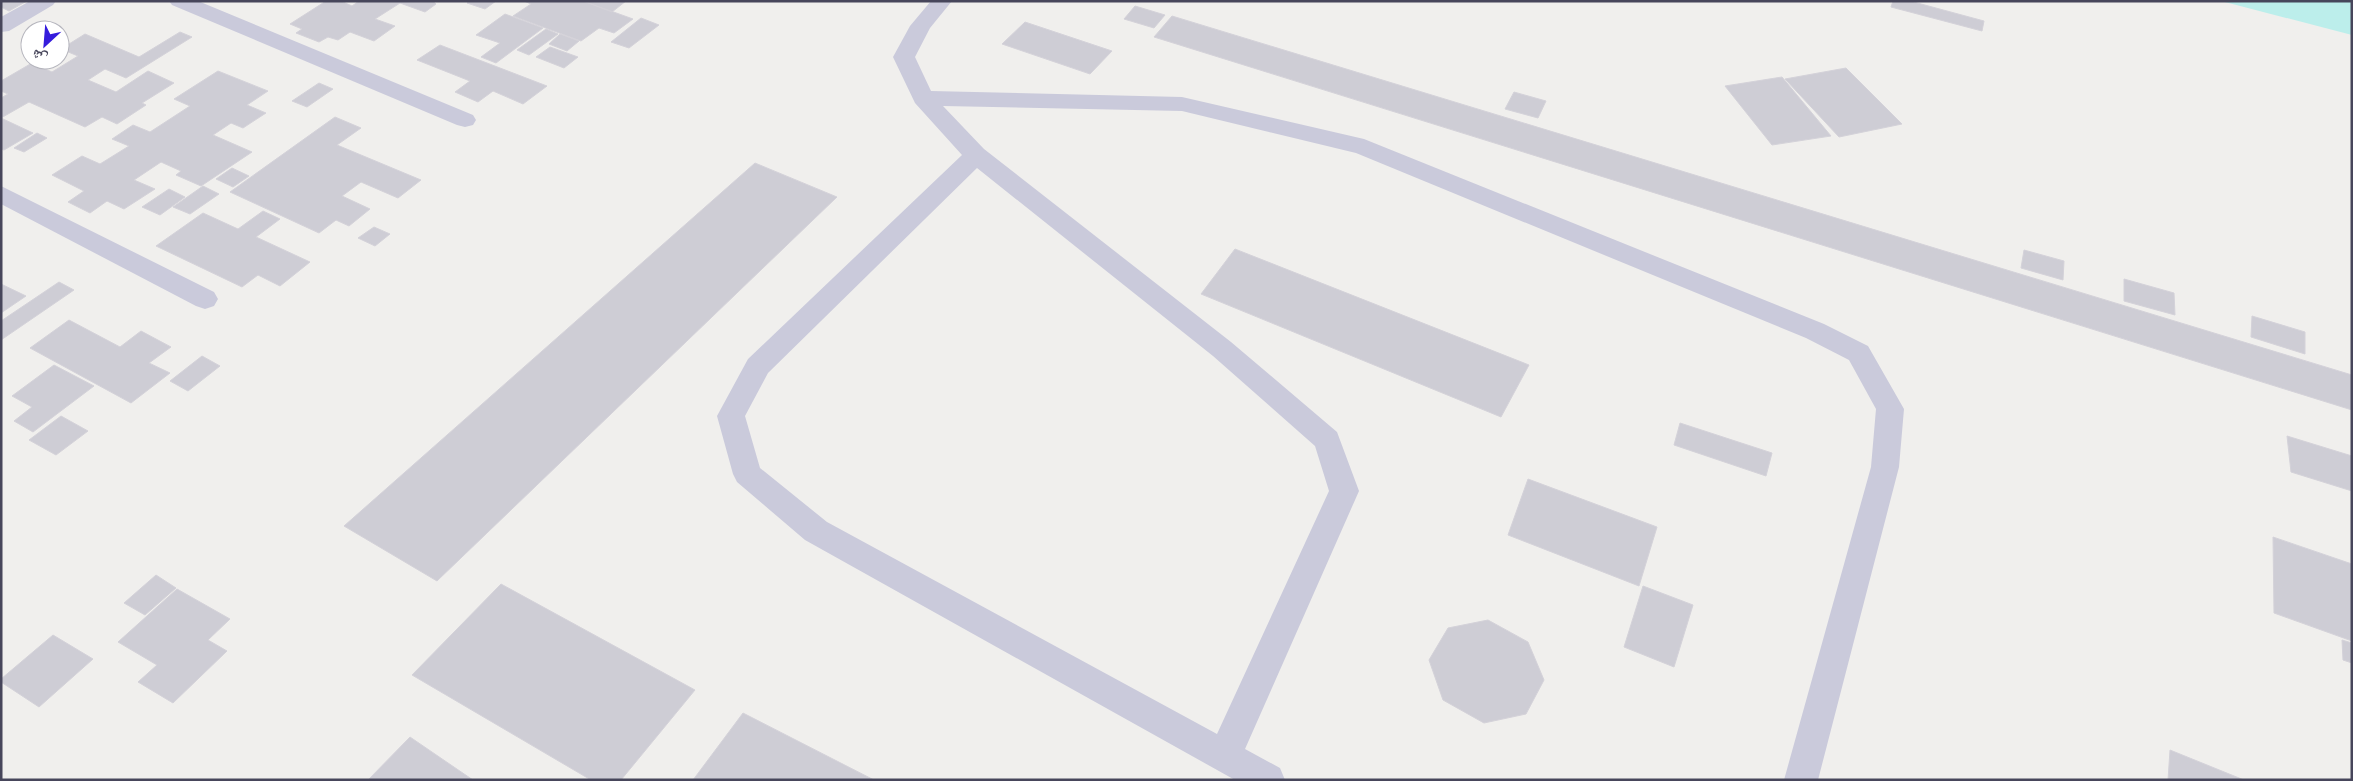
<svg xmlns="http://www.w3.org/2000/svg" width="2353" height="781" viewBox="0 0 2353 781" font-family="'Exo 2','Noto Naskh Arabic',sans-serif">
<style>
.green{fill:#bceeeb}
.building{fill:#cecdd5;stroke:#d4d2d9}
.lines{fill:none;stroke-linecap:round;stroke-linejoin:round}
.minor{fill:#cacadb;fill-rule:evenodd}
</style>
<rect width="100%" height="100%" fill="#f0efed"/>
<path class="green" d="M2221 1H2352V35Z"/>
<path class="building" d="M1 1H27L9 11 1 7Z
M326 1H341L352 6 359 1H433L436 4 425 12 400 3 375 19 395 26 374 41 350 32 338 40 328 37 319 42 296 33 302 29 290 24Z
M470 1H496L485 9 467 3Z
M524 1H583L633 19 614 33 599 28 581 41 513 16 531 4Z
M583 1H626L612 12Z
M1893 1H1910L1984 21 1982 31 1891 7Z
M1135 6 1165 15 1154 28 1124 19Z
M505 14 543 28 496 63 481 57 500 43 476 35Z
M1172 16 2352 375V410L1154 37Z
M641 18 659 25 629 48 611 42Z
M1025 22 1112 51 1090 74 1002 44Z
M546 29 558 34 529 55 517 50Z
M180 32 192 37 126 78 105 69 88 80 116 92 148 71 174 83 142 103 146 105 117 124 102 117 85 127 29 102 1 118V98L8 94 1 91V81L32 63 52 72 78 56 61 49 85 34 139 57Z
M560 34 579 41 567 51 549 44Z
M440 45 547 86 523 104 493 91 478 102 455 92 470 81 417 60Z
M550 47 578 57 564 68 536 57Z
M1846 68 1902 124 1839 137 1785 79Z
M218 71 268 91 247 105 266 113 243 128 231 123 213 135 252 152 201 186 176 175 181 171 161 162 134 180 155 189 124 209 107 201 90 213 68 202 84 191 52 175 82 156 100 164 129 146 112 139 133 125 150 132 190 106 174 99Z
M1782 77 1831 136 1772 145 1725 86Z
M319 83 333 89 307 107 292 101Z
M1514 92 1546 101 1538 118 1505 109Z
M335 117 361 128 337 145 421 180 398 198 361 182 342 196 370 209 349 226 336 220 319 233 230 192Z
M1 118 33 133 4 150 1 149Z
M37 133 47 138 24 152 14 148Z
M755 163 837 197 437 581 344 526Z
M232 168 249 176 233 187 216 179Z
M203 186 219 194 190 214 173 207Z
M169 189 185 197 160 215 142 207Z
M263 211 280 219 256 237 310 262 280 286 258 275 242 287 156 246 203 213 238 229Z
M374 227 390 234 375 246 358 238Z
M1235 249 1529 365 1501 417 1201 294Z
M2024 250 2064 261 2063 280 2021 268Z
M2124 279 2174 293 2175 315 2124 301Z
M59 282 74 290 1 340V321Z
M1 284 26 296 1 313Z
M2252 316 2305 332V354L2251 337Z
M69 320 120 347 141 331 171 347 149 363 170 373 131 403 30 348Z
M202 356 220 366 188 391 170 381Z
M54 365 94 386 33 432 14 421 32 407 12 396Z
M61 416 88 431 56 455 29 440Z
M1680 423 1772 453 1766 476 1674 445Z
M2287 436 2352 456V491L2291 472Z
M1528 479 1657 527 1639 586 1508 535Z
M2273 537 2352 564V641L2274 613Z
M156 575 176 588 145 615 124 603Z
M501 584 695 690 621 780H591L412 675Z
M1643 586 1693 605 1674 667 1624 647Z
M177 589 230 619 208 640 227 651 173 703 138 682 157 665 118 642Z
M1488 620 1528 642 1544 680 1526 714 1484 723 1443 700 1429 660 1448 628Z
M53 635 93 659 39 707 1 682V679Z
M2342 640 2352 643V663L2343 660Z
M743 713 874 780H693Z
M410 737 473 780H368Z
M2170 750 2244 780H2168Z"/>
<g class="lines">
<path class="minor" d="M30 1H56L53 5 9 31 1 32V17Z
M169 1H198L473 115 476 120 473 125 465 127 457 125 172 5Z
M931 1H952L930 28 915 57 931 91 1182 97 1364 139 1824 324 1868 346 1904 409 1899 467 1818 780H1784L1871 467 1876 409 1849 360 1806 338 1356 153 1182 111 943 106 984 149 1231 342 1337 432 1359 491 1245 749 1280 768 1285 780H1235L805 540 737 482 733 474 717 416 748 359 962 155 915 103 893 57 910 26ZM977 168 1213 356 1315 446 1329 491 1217 734 827 522 760 468 745 416 768 373Z
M1 186 214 292 218 299 214 306 205 309 196 306 1 204Z"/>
</g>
<rect width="2353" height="781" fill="none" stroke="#47465b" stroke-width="5"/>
<g transform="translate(45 45) rotate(206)"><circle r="24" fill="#ffffff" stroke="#b5b5bd"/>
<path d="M0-4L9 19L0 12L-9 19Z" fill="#351cdc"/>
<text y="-8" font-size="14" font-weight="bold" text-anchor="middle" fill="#47465b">ش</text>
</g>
</svg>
